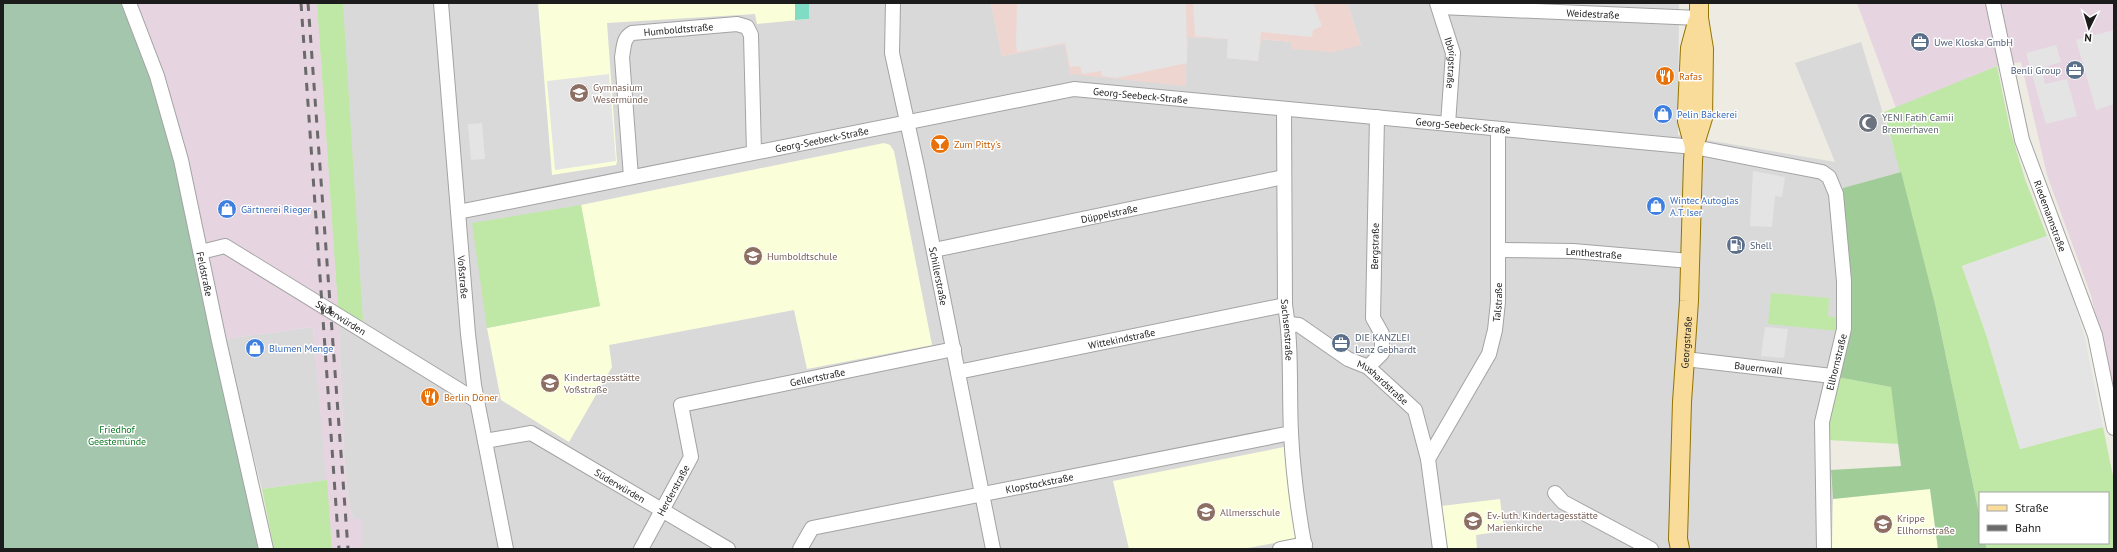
<svg xmlns="http://www.w3.org/2000/svg" width="2117" height="552" viewBox="0 0 2117 552" font-family="'PT Sans',sans-serif">
<style>
.residential{fill:#dad9d9}
.commercial{fill:#efd5d0}
.industrial{fill:#e7d4e1}
.education{fill:#faffda}
.grass{fill:#bfe8a7}
.forest{fill:#a0cc97}
.cemetery{fill:#a3c6ad}
.pitch{fill:#80dcc4}
.parking{fill:#e4e4e4}
.lines{fill:none;stroke-linecap:round;stroke-linejoin:round}
.minor-casing{stroke:#a3a3a3;stroke-width:16}
.major-casing{stroke:#927402;stroke-width:20}
.minor{stroke:#fff;stroke-width:14}
.major{stroke:#fadc9a;stroke-width:18}
.rail{stroke:#6a6a6a;stroke-width:3;stroke-dasharray:8 8;stroke-linecap:butt}
.labels{text-anchor:middle;stroke-width:3;stroke-linejoin:round;paint-order:stroke}
.street-label{font-size:10px;fill:#1c1c1c;stroke:#fff}
.service-label{font-size:10px;fill:#4e5e75;stroke:#fff;text-anchor:start}
.food-label{font-size:10px;fill:#c56008;stroke:#fff;text-anchor:start}
.education-label{font-size:10px;fill:#785e54;stroke:#fff;text-anchor:start}
.shop-label{font-size:10px;fill:#366cbe;stroke:#fff;text-anchor:start}
.worship-label{font-size:10px;fill:#5b616d;stroke:#fff;text-anchor:start}
.park-label{font-size:10px;fill:#0c7822;stroke:#fff}
</style>
<rect width="100%" height="100%" fill="#edebe2"/>
<path class="residential" d="M317 3H991L1002 56 1064 44 1185 86 1188 37 1228 39 1227 58 1258 61 1261 39 1291 42V49L1361 45 1347 3H1679L1678 135 1835 162 1795 63 1861 42 1901 172 1843 188 1847 282 1828 440 1833 499 1832 549H361V519H354L349 507 344 452 338 307Z
M313 327 327 480 262 489 224 339Z"/>
<path class="commercial" d="M991 3H1347L1361 45 1333 52 1291 49V42L1261 39 1258 61 1227 58 1228 39 1188 37 1185 86 1070 74 1064 44 1002 56Z"/>
<path class="industrial" d="M136 3H317L338 307 344 452 349 507 354 519H361V549H332L313 327 224 339Z
M1857 3H2114V399L2091 295 2047 175 2021 62 1997 66 1896 108Z"/>
<path class="education" d="M538 3H809V19L757 24 755 14 607 23 617 162 616 165 552 175Z
M884 143 890 145 894 151 932 345 807 369 794 310 609 345 612 367 569 442 501 400 487 328 600 306 581 205Z
M1284 447 1296 539 1242 549H1129L1113 481Z
M1930 489 1938 549H1832L1833 499Z
M1500 499 1504 531 1476 535 1477 549H1446L1441 506Z"/>
<path class="grass" d="M317 3H343L363 322 338 307Z
M1997 66 2010 129 2025 179 2047 236 1962 266 1987 337 2020 449 2103 427 2114 481V549H1987L1985 543H2108V493H1980V518L1935 304 1884 112Z
M581 205 600 306 487 328 472 223Z
M1771 293 1829 298 1828 316 1839 318 1838 331 1768 324Z
M1837 377 1891 387 1899 444 1828 440 1830 420Z
M327 480 332 549H274L262 489Z"/>
<path class="forest" d="M1901 172 1935 304 1980 518V543H1985L1987 549H1938L1930 489 1833 499 1831 470 1901 466 1891 387 1837 377 1847 282 1843 188Z"/>
<path class="cemetery" d="M3 3H121L150 77 176 158 258 549H3Z"/>
<path class="pitch" d="M795 3H809V19L795 20Z"/>
<path class="parking" d="M1017 3H1186L1187 63 1116 78 1102 76 1101 71 1082 74 1080 66 1070 67 1065 43 1017 52 1016 44Z
M1193 3H1313L1322 26 1313 30 1312 37 1261 32 1258 61 1227 58 1228 39 1195 36Z
M2114 30V104L2096 110 2076 40Z
M2056 45 2061 62 2041 68 2045 84 2067 79 2077 116 2046 124 2026 53Z
M609 74 616 161 555 170 547 81Z
M482 123 485 159 471 160 468 124Z
M1753 171 1785 177 1782 197 1775 196 1772 227 1750 226Z
M2047 236 2072 296 2084 334 2103 427 2020 449 1987 337 1962 266Z
M1765 327 1788 329 1784 358 1761 356Z"/>
<g class="lines">
<g class="minor-casing">
<g id="minor">
<path id="s1" d="M129 3 157 76 181 160 219 341 266 549"/>
<path id="s2" d="M441 3 468 334 474 385 506 549"/>
<path id="s3" d="M893 3 892 53 917 167 993 549"/>
<path id="s4" d="M1437 3 1453 53 1448 124"/>
<path id="s5" d="M1993 3 2022 140 2095 335 2114 428"/>
<path id="s6" d="M1439 7 1699 18"/>
<path id="s7" d="M1284 109 1285 305C1292 347 1289 391 1291 433 1293 472 1298 511 1305 549"/>
<path id="s8" d="M631 177 622 57C624 47 623 38 632 33L737 24 747 27 751 35 754 152"/>
<path id="s9" d="M458 212 1074 89 1694 147 1822 172 1829 177 1836 194 1844 281V329L1822 422 1824 549"/>
<path id="s10" d="M934 250 1284 177"/>
<path id="s11" d="M1498 250 1573 251 1690 261"/>
<path id="s12" d="M201 252 225 246 477 401"/>
<path id="s13" d="M1289 324 1299 325 1348 359 1368 367 1415 410 1428 459 1440 549"/>
<path id="s14" d="M1685 359 1832 376"/>
<path id="s15" d="M1368 367 1382 353V334L1373 318 1377 117"/>
<path id="s16" d="M958 372 1285 305"/>
<path id="s17" d="M485 441 531 433 728 549"/>
<path id="s18" d="M1428 459 1489 354 1495 330 1498 302V129"/>
<path d="M1555 493 1563 502 1651 549"/>
<path id="s19" d="M641 549 691 457 681 405 954 349"/>
<path id="s20" d="M800 549 812 528 1291 433"/>
<path d="M1280 549 1305 544"/>
</g>
</g>
<g class="major-casing">
<g id="major">
<path d="M1694 147 1687 121V112L1690 48 1697 22"/>
<path id="s21" d="M1680 549 1678 539 1682 402 1689 301 1693 161 1694 147 1703 118 1704 49 1699 18V3"/>
</g>
</g>
<use href="#minor" class="minor"/>
<use href="#major" class="major"/>
<path class="rail" d="M301 3 339 549
M308 3 348 549"/>
</g>
<defs>
<g id="office-disc" transform="scale(1)"><circle r="9.5" fill="#5c6f8a" stroke="#fff"/><path d="M-6-3h4V-5.5h4V-3h4V5H-6ZM-1-4.5V-3h2v-1.5ZM-6 0V1H6V0Z" fill="#fff"/></g>
<g id="restaurant-disc" transform="scale(1)"><circle r="9.5" fill="#e8710a" stroke="#fff"/><path d="M-5-6h1v4h1v-4h1v4h1v-4h1v5L-1.5 .5V6h-2V.5L-5-1ZM5-6V6H3V1.5H1.5Q1.5-4 5-6Z" fill="#fff"/></g>
<g id="school-disc" transform="scale(1)"><circle r="9.5" fill="#8d6e63" stroke="#fff"/><path d="M0-5L7-2L0 1L-7-2ZM-4 1L0 2.5L4 1V4Q0 6-4 4Z" fill="#fff"/></g>
<g id="shop-disc" transform="scale(1)"><circle r="9.5" fill="#3f7fe0" stroke="#fff"/><path d="M-5-2.5h2.3a2.7 3.5 0 0 1 5.4 0H5L5.5 6h-11ZM-1.5-2.5h3a1.5 2.3 0 0 0-3 0Z" fill="#fff"/></g>
<g id="mosque-disc" transform="scale(1)"><circle r="9.5" fill="#6b7280" stroke="#fff"/><path d="M3.5-4.9A6 6 0 1 0 3.5 4.9A5 5 0 1 1 3.5-4.9Z" fill="#fff"/></g>
<g id="bar-disc" transform="scale(1)"><circle r="9.5" fill="#e8710a" stroke="#fff"/><path d="M-6-5H6L.8 .8V4.5H3.5V6h-7V4.5H-.8V.8Z" fill="#fff"/></g>
<g id="fuel-disc" transform="scale(1)"><circle r="9.5" fill="#5c6f8a" stroke="#fff"/><path d="M-5.5-6h7V0h2V4h1.3V-2.5L3-4.5l.8-.8L6-3V5H2.5V1h-1V6h-7ZM-4.2-4.7v3.2H.2V-4.7Z" fill="#fff"/></g>
</defs>
<g fill-rule="evenodd">
<use href="#office-disc" x="1920" y="42"/>
<use href="#office-disc" x="2075" y="70"/>
<use href="#restaurant-disc" x="1665" y="76"/>
<use href="#school-disc" x="579" y="93"/>
<use href="#shop-disc" x="1663" y="114"/>
<use href="#mosque-disc" x="1868" y="123"/>
<use href="#bar-disc" x="940" y="144"/>
<use href="#shop-disc" x="1656" y="206"/>
<use href="#shop-disc" x="227" y="209"/>
<use href="#fuel-disc" x="1736" y="245"/>
<use href="#school-disc" x="753" y="256"/>
<use href="#office-disc" x="1341" y="343"/>
<use href="#shop-disc" x="255" y="348"/>
<use href="#school-disc" x="550" y="383"/>
<use href="#restaurant-disc" x="430" y="397"/>
<use href="#school-disc" x="1206" y="512"/>
<use href="#school-disc" x="1473" y="521"/>
<use href="#school-disc" x="1883" y="524"/>
</g>
<g class="labels">
<g class="street-label">
<text dy="4" stroke="none"><textPath href="#s6" startOffset="154">Weidestraße</textPath></text>
<text dy="4" stroke="none"><textPath href="#s8" startOffset="194">Humboldtstraße</textPath></text>
<text dy="4" stroke="none"><textPath href="#s4" startOffset="62">Ibbrigstraße</textPath></text>
<text dy="4" stroke="none"><textPath href="#s9" startOffset="695">Georg-Seebeck-Straße</textPath></text>
<text dy="4" stroke="none"><textPath href="#s9" startOffset="1019">Georg-Seebeck-Straße</textPath></text>
<text dy="4" stroke="none"><textPath href="#s9" startOffset="371">Georg-Seebeck-Straße</textPath></text>
<text dy="4" stroke="none"><textPath href="#s10" startOffset="179">Düppelstraße</textPath></text>
<text dy="4" stroke="none"><textPath href="#s5" startOffset="221">Riedemannstraße</textPath></text>
<text dy="4" stroke="none"><textPath href="#s15" startOffset="129">Bergstraße</textPath></text>
<text dy="4" stroke="none"><textPath href="#s11" startOffset="96">Lenthestraße</textPath></text>
<text dy="4" stroke="none"><textPath href="#s1" startOffset="282">Feldstraße</textPath></text>
<text dy="4" stroke="none"><textPath href="#s3" startOffset="278">Schillerstraße</textPath></text>
<text dy="4" stroke="none"><textPath href="#s2" startOffset="275">Voßstraße</textPath></text>
<text dy="4" stroke="none"><textPath href="#s18" startOffset="174">Talstraße</textPath></text>
<text dy="4" stroke="none"><textPath href="#s12" startOffset="161">Süderwürden</textPath></text>
<text dy="4" stroke="none"><textPath href="#s7" startOffset="221">Sachsenstraße</textPath></text>
<text dy="4" stroke="none"><textPath href="#s16" startOffset="167">Wittekindstraße</textPath></text>
<text dy="4" stroke="none"><textPath href="#s21" startOffset="207">Georgstraße</textPath></text>
<text transform="translate(1836 362) rotate(-76)" y="4">Ellhornstraße</text>
<text dy="4" stroke="none"><textPath href="#s14" startOffset="74">Bauernwall</textPath></text>
<text dy="4" stroke="none"><textPath href="#s19" startOffset="297">Gellertstraße</textPath></text>
<text dy="4" stroke="none"><textPath href="#s13" startOffset="112">Mushardstraße</textPath></text>
<text dy="4" stroke="none"><textPath href="#s20" startOffset="256">Klopstockstraße</textPath></text>
<text dy="4" stroke="none"><textPath href="#s17" startOffset="150">Süderwürden</textPath></text>
<text dy="4" stroke="none"><textPath href="#s19" startOffset="67">Herderstraße</textPath></text>
</g>
<g class="service-label">
<text x="1934" y="46">Uwe Kloska GmbH</text>
<text x="2061" y="74" text-anchor="end">Benli Group</text>
<text x="1750" y="249">Shell</text>
<text x="1355" y="341">DIE KANZLEI<tspan x="1355" dy="12">Lenz Gebhardt</tspan></text>
</g>
<g class="food-label">
<text x="1679" y="80">Rafas</text>
<text x="954" y="148">Zum Pitty's</text>
<text x="444" y="401">Berlin Döner</text>
</g>
<g class="education-label">
<text x="593" y="91">Gymnasium<tspan x="593" dy="12">Wesermünde</tspan></text>
<text x="767" y="260">Humboldtschule</text>
<text x="564" y="381">Kindertagesstätte<tspan x="564" dy="12">Voßstraße</tspan></text>
<text x="1220" y="516">Allmersschule</text>
<text x="1487" y="519">Ev.-luth. Kindertagesstätte<tspan x="1487" dy="12">Marienkirche</tspan></text>
<text x="1897" y="522">Krippe<tspan x="1897" dy="12">Ellhornstraße</tspan></text>
</g>
<g class="shop-label">
<text x="1677" y="118">Pelin Bäckerei</text>
<text x="1670" y="204">Wintec Autoglas<tspan x="1670" dy="12">A.T. Iser</tspan></text>
<text x="241" y="213">Gärtnerei Rieger</text>
<text x="269" y="352">Blumen Menge</text>
</g>
<g class="worship-label">
<text x="1882" y="121">YENI Fatih Camii<tspan x="1882" dy="12">Bremerhaven</tspan></text>
</g>
<g class="park-label">
<text x="117" y="433">Friedhof<tspan x="117" dy="12">Geestemünde</tspan></text>
</g>
</g>
<rect width="2117" height="552" fill="none" stroke="#1c1c1c" stroke-width="8"/>
<rect x="1979" y="492" width="130" height="52" fill="#ffffff" stroke="#a4a4a4"/>
<rect x="1987" y="505" width="20" height="6" fill="#fadc9a" stroke="#a4a4a4"/>
<text x="2015" y="512" font-size="12" fill="#1c1c1c">Straße</text>
<rect x="1987" y="525" width="20" height="6" fill="#6a6a6a" stroke="#a4a4a4"/>
<text x="2015" y="532" font-size="12" fill="#1c1c1c">Bahn</text>
<g transform="translate(2089 28) rotate(185)" stroke="#ffffff" stroke-width="3" paint-order="stroke">
<path d="M0-3L7 15L0 10L-7 15Z" fill="#1c1c1c"/>
<text y="-6" font-size="11" font-weight="bold" text-anchor="middle" fill="#1c1c1c">N</text>
</g>
</svg>
